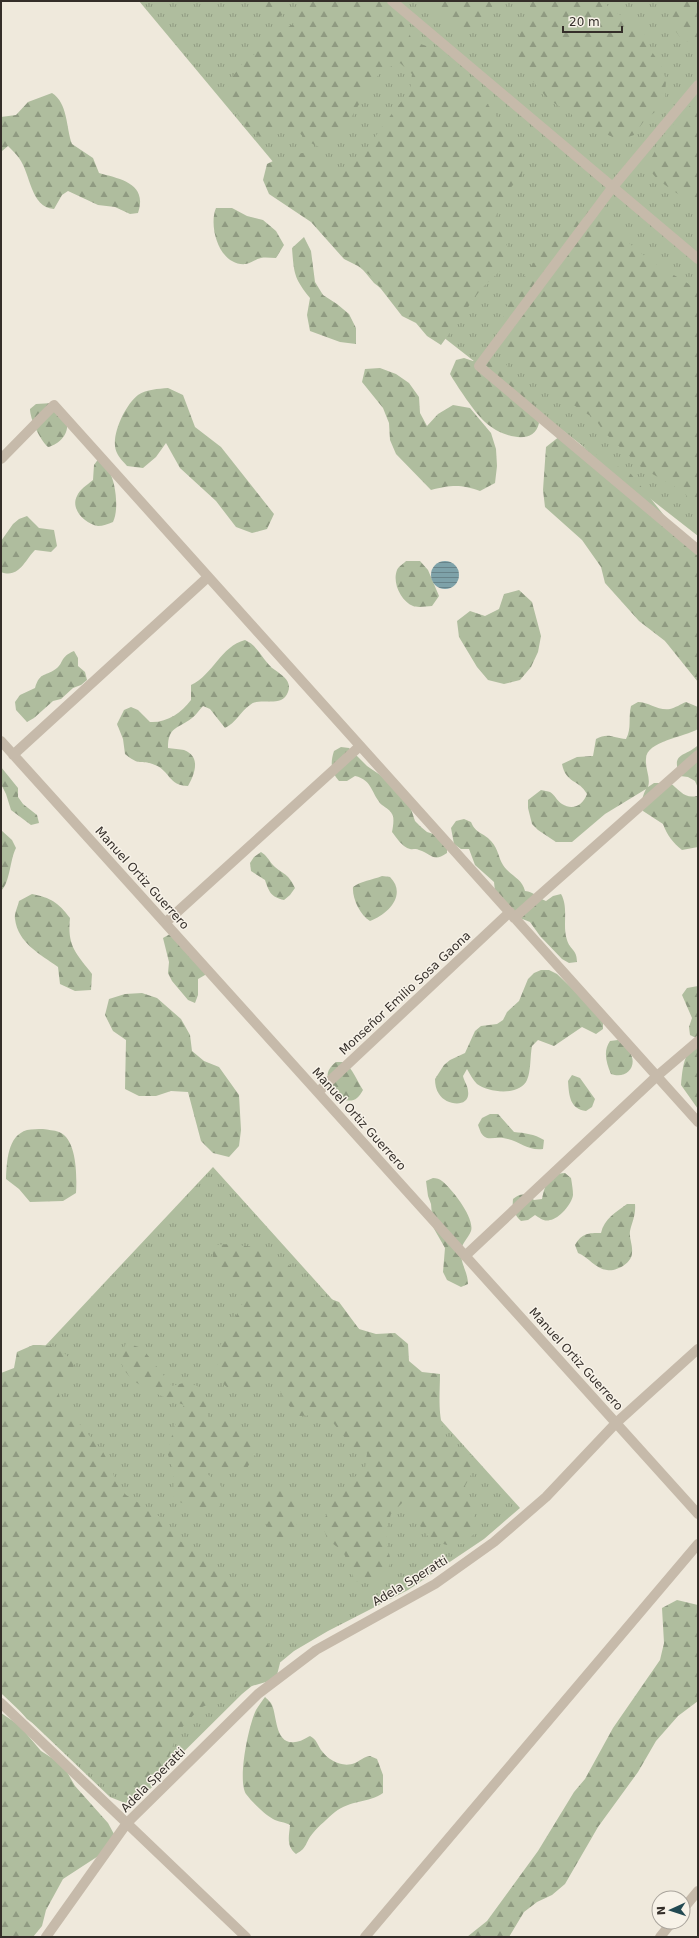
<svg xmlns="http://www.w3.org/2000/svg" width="699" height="1938" viewBox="0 0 699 1938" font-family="'DejaVu Sans',sans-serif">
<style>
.grass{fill:url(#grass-tufts)}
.forest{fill:url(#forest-firs)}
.water{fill:url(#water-rules)}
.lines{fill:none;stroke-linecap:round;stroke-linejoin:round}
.street{stroke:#c6baaa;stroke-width:10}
.labels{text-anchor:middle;stroke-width:3;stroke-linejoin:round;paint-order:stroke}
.street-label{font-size:12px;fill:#342e29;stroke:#f7f2e8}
</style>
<defs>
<pattern id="grass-tufts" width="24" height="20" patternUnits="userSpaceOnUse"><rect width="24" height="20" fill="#afbd9e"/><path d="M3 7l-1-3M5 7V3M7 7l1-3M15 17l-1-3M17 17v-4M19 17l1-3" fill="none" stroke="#8f9a81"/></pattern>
<pattern id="forest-firs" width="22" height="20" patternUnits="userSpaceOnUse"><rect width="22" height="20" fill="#afbd9e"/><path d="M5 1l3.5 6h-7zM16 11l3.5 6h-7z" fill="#8f9a81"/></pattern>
<pattern id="water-rules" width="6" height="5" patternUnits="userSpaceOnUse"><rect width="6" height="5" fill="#7ea2a9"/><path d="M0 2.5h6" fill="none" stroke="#68848a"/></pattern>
</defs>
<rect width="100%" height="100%" fill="#efe9dc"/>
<path class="grass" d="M139 1H698V536L374 283Z
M213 1167 520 1508 484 1539 408 1590 328 1631 294 1651 242 1694 137 1798 125 1803 110 1797 1 1693V1393Z"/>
<path class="forest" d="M252 1H280L284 6 283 14 276 19C264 16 259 11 252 1Z
M311 1H387L401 10 412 41 444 52 457 62 518 146 524 163 521 179 508 189 494 220 509 250 505 266 481 289 441 345 427 336 416 323 402 316 371 276 358 266 344 259 311 222 269 194 263 180 267 164C284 156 296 152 314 153L324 166 338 175 363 156 381 128 410 90 412 74 400 63 384 69 373 81 346 126 321 148 307 141 296 129H279L264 138 250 132 240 119 227 91 233 76 243 63 256 53 266 41 293 24 301 10Z
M428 1H500L495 3 475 30H458Z
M528 1H604L609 8 637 25 647 37 652 52 661 65 666 80 665 97 656 111 644 121 634 135 619 140 591 127 548 99 515 60C516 39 521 30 532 12Z
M670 1H698V44L682 40 672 26Z
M52 93C68 103 66 128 72 144L93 158 99 173C120 179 148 183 138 213L130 214 115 207 98 205 68 191 62 195 54 209C30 207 31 174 19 158 16 154 12 150 8 146L2 151 1 155V117L16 115 28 102Z
M698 97V208L658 180 647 167 662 137Z
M216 208H232L247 216 263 220 276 231 284 245 276 258C271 258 265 257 261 258 256 259 251 263 246 264 220 267 208 227 216 208Z
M585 208C618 217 614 231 636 249 655 265 677 277 698 289V513L684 492 642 468 605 433 595 419 526 374 504 348 503 312 529 269 549 242 564 233Z
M304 237 311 251 315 282 323 295 337 304 349 314 356 328V344L340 342 310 331 307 315 310 298C294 278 294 274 292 248Z
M489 356 497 358 504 362 535 400 534 415 539 423C534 448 498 435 485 422 475 413 457 386 450 374L456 360 464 358 473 361Z
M380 368 396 374 409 383 419 397 420 413 427 426 438 414 453 405 470 408 491 433 496 449 497 466 495 483 480 491C461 484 451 485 431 490L396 454 390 440 389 423 383 408 362 382 365 369Z
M168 388 183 395 195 427 221 447 274 514 267 529 252 533 236 527 216 501 180 468 166 443 156 457 143 468 127 466C124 462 119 458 117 453 109 438 125 405 138 395 147 389 158 389 168 388Z
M53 403C57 409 66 418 67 425 68 436 57 445 48 447 40 440 30 419 30 409L36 404Z
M560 436 575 442 631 474 683 539 698 551V682L665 641 639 621 605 583 601 567 582 540 545 507 543 490 546 447Z
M99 458C102 462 106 466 109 471 116 483 119 510 113 522 108 524 103 526 98 526 85 524 70 509 77 496 80 489 87 485 93 480L94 465Z
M27 516 39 528 54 530 57 546 51 552 35 550C25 560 19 579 1 572V541L13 524 19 519Z
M406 561H420L428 570 439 596 432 606C427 606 418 608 413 606 401 601 392 583 397 570 398 567 403 564 406 561Z
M519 590 532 602 541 636 538 652 531 667 520 680 504 684 488 680 477 667 459 637 457 621 470 611 485 616 499 609 504 594Z
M245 640C259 646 263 662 275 670 283 676 292 681 288 692 282 709 260 696 250 705 240 712 236 723 225 728L210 709 203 706C199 710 196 715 192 718 178 729 168 726 168 748 173 749 180 749 184 750 202 757 194 775 188 786 169 786 169 770 155 765 142 759 140 767 125 754L123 739 117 724 124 710 131 707 138 710 150 722C167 723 181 713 191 700V685C213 675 221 646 245 640Z
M74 651 78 658V666L85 672 87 680 81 685 73 688 61 699 53 701 34 718 27 722 16 710 15 702 20 695 35 688C40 671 46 677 57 668 64 662 60 657 74 651Z
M638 702C649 702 658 711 670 709 675 708 681 704 686 702L698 707V729C685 737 646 741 646 759 645 769 651 778 648 787L654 783H670C680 790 684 799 697 796L698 790V847L682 850C673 843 667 835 663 824L643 811C641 802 642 797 646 789L605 814 572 842H556L538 830 532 824 528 808V800L541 790C544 791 548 791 550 792 555 795 557 801 562 804 573 811 583 805 587 794 579 779 566 784 562 764L577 757 593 756 596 739C608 732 614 738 626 739 632 728 628 718 631 706Z
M698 745V788L695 781 688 777 680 776C670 752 686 757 698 745Z
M341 747 349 748 367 766 402 790 407 797 415 821 421 827 427 832 443 837 447 844V853C433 863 432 854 419 850 416 848 413 850 410 849 402 847 396 837 392 832 393 827 394 821 393 816 391 810 386 808 382 805 371 794 373 780 355 776L347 781H339C331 772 330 763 334 751Z
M1 767 18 788V797L23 804 37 815 39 823 31 825 11 810 6 794 1 784Z
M464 819 471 822C476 834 483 832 491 841 499 850 498 857 503 865 510 876 522 878 525 891 534 892 538 898 546 901L553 896 561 894C569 908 562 925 567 940 570 950 577 949 577 962L569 963 562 959 540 936 530 922 515 916 495 891 494 882 475 865 469 849H461L454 844 451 828 456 821Z
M1 830 12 840 16 848C10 859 10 883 1 891Z
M261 852C267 856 268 859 272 864 281 874 288 872 295 888L290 895 284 900C271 897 269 892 265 880L251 871 250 863 254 857Z
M382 876 390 877C407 894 389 914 370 921 360 915 352 898 353 887 361 881 372 880 382 876Z
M32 894C51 898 58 902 70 918 67 947 76 953 92 974L91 990 75 991 60 984 58 967C40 954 18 943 15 919 14 914 18 906 19 901Z
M170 934 206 967 205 975 198 979V995L195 1003 188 1000 172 981 168 973 169 962 163 938Z
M541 970H549L557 974 581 997 603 1021V1029L596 1034 582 1027 554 1046 538 1040 532 1046C530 1056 531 1071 527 1080 520 1096 489 1093 477 1084 473 1080 470 1074 467 1069L463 1076C464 1081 468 1086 468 1091 471 1108 446 1106 439 1094 436 1090 435 1084 435 1079L444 1065 450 1060 465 1053 475 1031 481 1026 497 1024 503 1020 507 1012 519 1001 528 979 534 973Z
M698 986V1039L690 1035 689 1027 692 1018 682 995 687 988Z
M142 993 157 998 181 1019 190 1035 192 1051 204 1061 219 1067 239 1095 241 1130 239 1146 229 1157 213 1153 201 1141 188 1092 171 1091 156 1096H139L125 1089 126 1040 113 1031 105 1015 109 999 125 994Z
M618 1040C622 1043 626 1047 629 1051 639 1065 627 1080 611 1074 606 1062 603 1051 610 1041Z
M698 1041V1109L681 1085C683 1066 683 1055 698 1041Z
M336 1062H344C353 1069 357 1081 363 1090 358 1099 354 1102 344 1100 333 1088 318 1076 336 1062Z
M572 1075 580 1078 595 1099 592 1107 586 1111C570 1109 569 1096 568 1081Z
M490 1114H498L514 1132C525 1133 534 1134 544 1140L543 1149C526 1151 519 1140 503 1138 498 1137 492 1139 487 1138 481 1136 480 1130 478 1125L482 1118Z
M43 1129C48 1130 54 1130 59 1132 77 1139 77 1176 76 1193L63 1201 30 1202 19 1189 6 1179C7 1162 7 1136 27 1130 32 1129 38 1129 43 1129Z
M565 1173 571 1178C572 1184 573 1190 573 1195 572 1204 559 1219 550 1220 544 1222 540 1218 535 1215L528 1220 521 1221C514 1214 512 1209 513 1199 521 1193 526 1193 534 1200L542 1199C545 1185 548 1174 565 1173Z
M433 1178C436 1178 440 1179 442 1181 452 1189 475 1218 471 1231 468 1239 460 1244 461 1254 461 1264 468 1273 468 1284L461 1287 447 1280 443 1272 445 1248 433 1227 431 1204 428 1196 426 1181Z
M627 1204H635C636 1215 632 1222 630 1231 629 1239 633 1245 632 1253 632 1263 616 1272 607 1270 596 1269 588 1257 578 1253L575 1245C582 1233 588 1233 601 1233 604 1219 616 1212 627 1204Z
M229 1244 262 1248 290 1266 309 1291 339 1302 359 1329 376 1334 395 1333 408 1344 409 1361 422 1372 440 1374C440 1398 435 1433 457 1449 461 1451 467 1453 471 1455L473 1471 465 1486 475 1517V1533L463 1544 447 1545 432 1541 421 1528 416 1513 403 1502 391 1514 386 1530 387 1546 391 1561 385 1576 370 1583 355 1581 343 1551 329 1541 322 1526C330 1502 345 1483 365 1469L367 1453 352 1447 331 1420 316 1415 300 1416C283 1402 280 1394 276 1374 263 1379 246 1396 232 1390 227 1388 223 1383 219 1380L217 1362 220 1346 244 1301 237 1285 212 1263 214 1245Z
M126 1343 142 1348 172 1386 187 1382 204 1389 209 1422 225 1420 253 1437 256 1453 247 1468C229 1470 218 1465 201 1471L214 1478 225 1491 219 1507 205 1511 174 1500 173 1469 167 1452 177 1419 184 1405C165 1397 122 1384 121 1359 121 1354 124 1348 126 1343Z
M33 1345C55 1345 60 1346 74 1364L71 1380 57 1387 61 1402 103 1452 111 1467 116 1483 126 1495 155 1513 167 1523 175 1538 203 1554 224 1580 266 1603 267 1619 265 1635 270 1650 280 1663 276 1679 245 1688 200 1708 177 1733 167 1763 160 1779 148 1791 134 1797 118 1793 104 1784 68 1748 27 1719 16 1706 1 1693V1373L14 1368 17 1352Z
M273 1490 289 1491 298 1504 296 1536 283 1547 269 1538 264 1504Z
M677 1600 698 1605V1701L678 1716 656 1741 638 1772 598 1827 565 1884 552 1895 537 1902 524 1912 509 1937H467L487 1921 538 1851 574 1792 585 1779 613 1728 660 1660 664 1643 662 1608Z
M265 1697C267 1699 271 1702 272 1705 277 1716 275 1745 295 1742 300 1742 306 1738 310 1736 317 1740 317 1744 321 1750 329 1761 343 1768 355 1763 361 1760 364 1757 370 1756L377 1759 383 1775V1793C369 1803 350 1800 335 1812 328 1818 319 1826 313 1833 305 1842 308 1848 296 1854 286 1846 289 1837 290 1825 285 1822 278 1822 273 1819 264 1814 252 1802 246 1794 237 1780 249 1724 256 1710 259 1705 262 1701 265 1697Z
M1 1713 19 1725 41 1751 55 1760 67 1772 75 1786 108 1823 115 1836 106 1851 63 1879 46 1910 42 1926 33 1937H1Z"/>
<path class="water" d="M431 575a14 14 0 1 1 28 0a14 14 0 1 1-28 0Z"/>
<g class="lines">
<path class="street" d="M392 1 698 259
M698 85 612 188 479 366 698 550
M1 459 54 405 698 1122
M1 741 698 1514
M13 755 208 577
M514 918 698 755
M165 923 360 746
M318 1092 510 912
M465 1256 657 1076 698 1041
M1 1703 246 1937
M683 1909 698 1891
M46 1937 127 1823 258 1694 316 1650 435 1584 494 1542 546 1497 616 1423 698 1349
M365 1937 698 1544
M660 1937 672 1922"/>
</g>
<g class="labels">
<g class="street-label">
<text transform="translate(142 878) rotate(48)" y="4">Manuel Ortiz Guerrero</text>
<text transform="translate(405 993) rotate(-43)" y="4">Monseñor Emilio Sosa Gaona</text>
<text transform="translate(359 1119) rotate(48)" y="4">Manuel Ortiz Guerrero</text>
<text transform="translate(576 1359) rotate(48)" y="4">Manuel Ortiz Guerrero</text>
<text transform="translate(410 1581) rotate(-31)" y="4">Adela Speratti</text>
<text transform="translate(153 1780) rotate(-45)" y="4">Adela Speratti</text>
</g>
</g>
<rect width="699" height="1938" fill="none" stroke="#342e29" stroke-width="4"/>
<g transform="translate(671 1910) rotate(267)"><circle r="19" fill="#f7f2e8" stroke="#a9a49c"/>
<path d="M0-3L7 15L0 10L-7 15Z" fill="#224952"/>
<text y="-6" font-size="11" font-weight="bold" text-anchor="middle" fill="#342e29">N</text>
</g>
<path d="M563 26v6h59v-6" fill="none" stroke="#342e29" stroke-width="2"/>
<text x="569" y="26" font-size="12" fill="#342e29" stroke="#f7f2e8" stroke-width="3" paint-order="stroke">20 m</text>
</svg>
